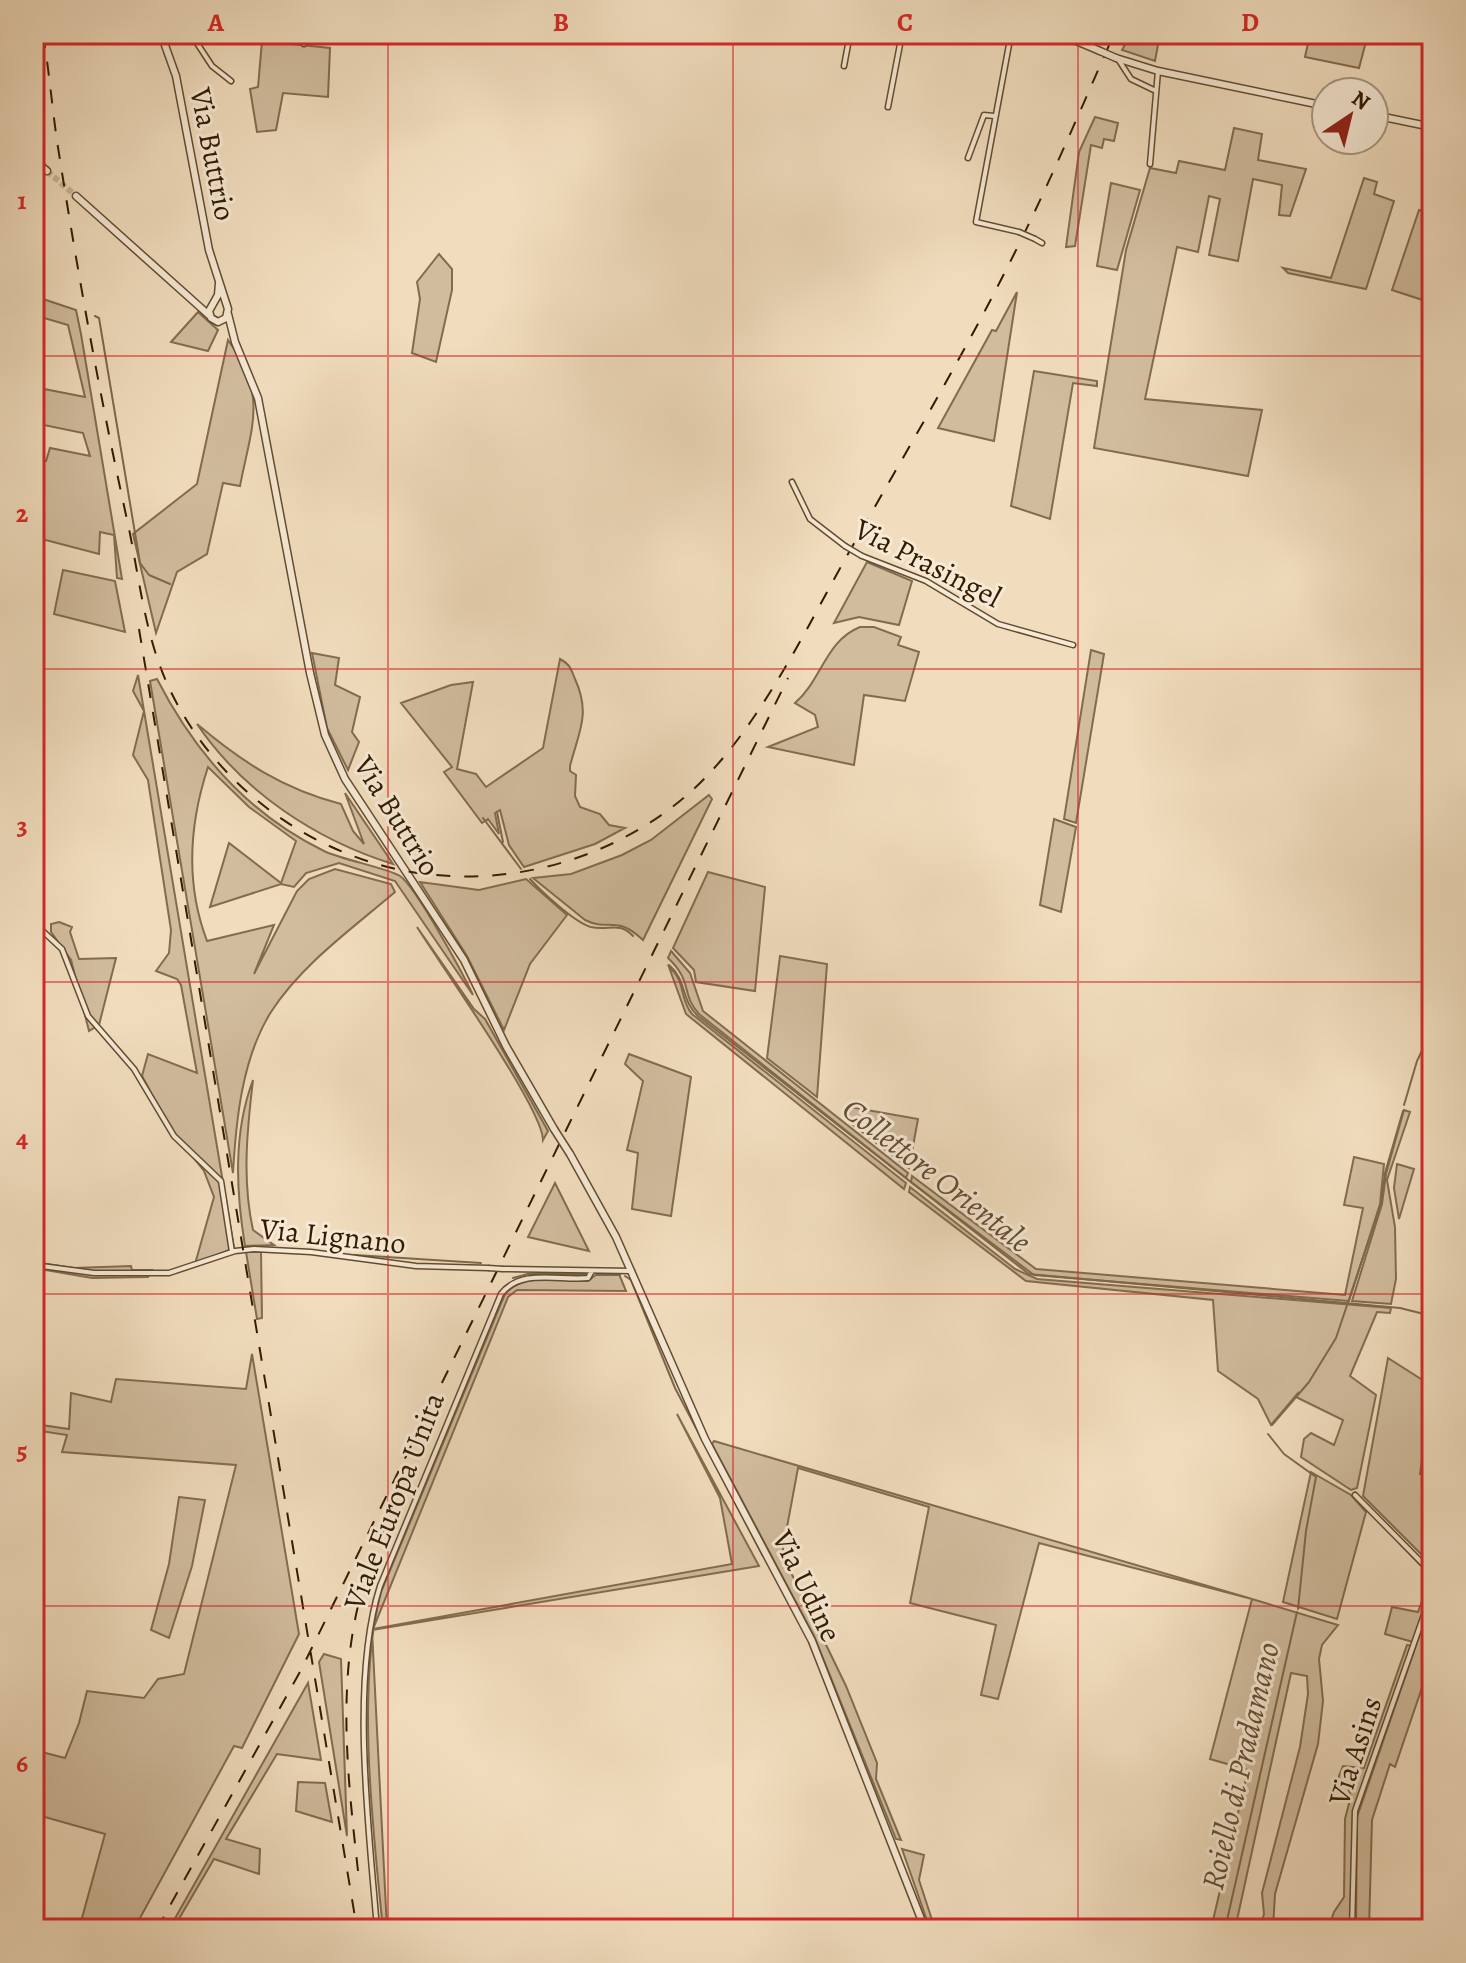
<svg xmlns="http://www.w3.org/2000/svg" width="1466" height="1963" viewBox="0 0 1466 1963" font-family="Alegreya,serif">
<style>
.green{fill:#d1bc9e;stroke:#826c4f;stroke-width:2}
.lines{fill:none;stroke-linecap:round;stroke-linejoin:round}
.stream{stroke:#7e684b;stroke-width:2}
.tertiary-tunnel{stroke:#cbb698;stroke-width:6;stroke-dasharray:6 3;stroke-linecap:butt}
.minor-casing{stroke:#624c30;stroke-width:7}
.tertiary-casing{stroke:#624c30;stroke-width:9}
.minor{stroke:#f6e9d5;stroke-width:4}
.tertiary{stroke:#f6e9d5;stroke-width:6}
.rail{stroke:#331b00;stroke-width:2;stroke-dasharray:14 14;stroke-linecap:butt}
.minor-bridge-casing{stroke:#624c30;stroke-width:7;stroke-linecap:butt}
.tertiary-bridge-casing{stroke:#624c30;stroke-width:9;stroke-linecap:butt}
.minor-bridge{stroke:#f6e9d5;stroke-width:4}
.tertiary-bridge{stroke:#f6e9d5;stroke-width:6}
.grid{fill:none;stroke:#d62828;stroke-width:2;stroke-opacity:0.55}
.labels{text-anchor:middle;stroke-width:6;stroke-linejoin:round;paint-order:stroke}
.street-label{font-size:30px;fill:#331b00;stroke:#f6e9d5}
.water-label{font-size:32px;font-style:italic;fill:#654e32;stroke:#f6e9d5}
.neatline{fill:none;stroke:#d62828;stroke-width:3}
.grid-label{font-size:26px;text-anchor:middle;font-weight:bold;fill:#d62828}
</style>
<rect width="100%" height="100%" fill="#f1ddbe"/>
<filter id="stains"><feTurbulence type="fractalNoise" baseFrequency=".0025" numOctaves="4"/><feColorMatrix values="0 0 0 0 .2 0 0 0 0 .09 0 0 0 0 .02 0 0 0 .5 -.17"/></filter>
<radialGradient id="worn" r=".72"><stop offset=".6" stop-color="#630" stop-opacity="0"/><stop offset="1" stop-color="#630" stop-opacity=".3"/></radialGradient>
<path class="green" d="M1131 34H1160L1155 61 1122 50Z
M1310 34H1368L1359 68 1305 57Z
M262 41 330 48 328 97 283 93 276 130 257 132 250 89 258 87Z
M1095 117 1118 123 1114 141 1104 139 1102 148 1091 145 1075 246 1066 247 1079 152Z
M1234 128 1262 134 1258 160 1306 169 1290 216 1279 215 1282 185 1253 179 1238 261 1209 255 1220 199 1209 196 1198 252 1177 247 1145 399 1262 410 1248 476 1094 448 1126 250 1150 168 1176 173 1179 161 1225 170Z
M1364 178 1377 182 1374 194 1394 201 1366 289 1288 273 1283 268 1331 278Z
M1111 183 1140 190 1117 270 1097 266Z
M1419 210 1432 214V303L1392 290Z
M439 254 452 269V290L436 362 412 353 420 299 417 282Z
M1017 292 994 441 938 428 992 330 996 331Z
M34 296 76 310 81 334 122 579 117 578 114 535 100 532 99 554 34 537V459L46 461 50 448 90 456 83 433 34 423V387L85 397 68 325 34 315Z
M198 312 218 330 208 351 171 342Z
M228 340C268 396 252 424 240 486L223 483 207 554 177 572 156 633 133 534 197 484Z
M1034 371 1097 381V386L1073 383 1050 519 1011 506Z
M867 562 912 581 899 625 859 617 834 623Z
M63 570 115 581 125 632 54 614Z
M860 627H874L901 637 898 645 919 652 905 701 864 695 854 765 768 747 818 727 815 715 795 703C822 680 825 641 860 627Z
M1091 650 1104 654 1076 823 1064 819Z
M312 653 339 658 335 685 360 697 352 732 359 742 348 770 327 728Z
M560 659C570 664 571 669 575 679 591 714 579 731 570 766V771L576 775 575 796 580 807 600 814 609 825 625 828 595 844 524 867 509 845 500 810 495 813 499 834 488 819 482 823 444 772 452 767 401 703 451 685 473 682 457 769 476 774 486 787 543 748Z
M138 675 234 1248 195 1264 214 1197 204 1171 170 1128 142 1076 148 1054 197 1073 181 985 177 979 156 971 169 953 171 930 148 780 133 755 144 711 133 691Z
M157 679C195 753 248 814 324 851 343 860 387 868 400 876 416 887 463 974 473 995L395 881 339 863 306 873 294 887 281 884 210 907 229 843 281 883 296 841 249 807 208 767C189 825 185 883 207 941L274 925 254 974 297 891 309 879 335 869 391 884 395 892C353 928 302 964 271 1012 242 1058 236 1120 233 1173L150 681Z
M197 724C242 762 283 789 341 804L353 831 364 844 345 793 393 864C316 840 243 792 197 724Z
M709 795 712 799 643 940C615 914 609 932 585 920L533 878 571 874 622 855 651 840Z
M1054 819 1076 827 1061 912 1040 905Z
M708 872 765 887 755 991 696 982 694 970 673 948Z
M526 879 567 915 530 964 504 1030 467 956 420 882 479 890Z
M59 922 72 927 70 932 79 959 116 958 99 1025 89 1031 71 960 51 932V924Z
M417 927 474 1009 485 1019 548 1131 543 1140C543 1109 439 962 417 927Z
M671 951 690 973 703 1011 908 1173 906 1178 699 1014C681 995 693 981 668 958Z
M780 956 827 964 817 1097 767 1058Z
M669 967C686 981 679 998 692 1014L906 1183 904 1189 686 1014Z
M629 1054 691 1077 671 1216 632 1209 638 1153 627 1150 643 1081 625 1064Z
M253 1080C247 1131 242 1180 253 1230L274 1245 245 1246C236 1191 233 1133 253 1080Z
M850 1107 918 1119 909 1168 848 1121Z
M1404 1110 1410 1112 1387 1180 1395 1227 1396 1279 1391 1304 1352 1301 1382 1204 1386 1174Z
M1354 1157 1384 1164 1380 1204 1349 1301 1034 1275 911 1182 912 1176 1036 1269 1345 1295 1363 1208 1344 1205Z
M1397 1164 1414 1169 1399 1219 1394 1188Z
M555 1183 589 1251 528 1237Z
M910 1187 1015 1269 1037 1279 1391 1308 1390 1313 1377 1312 1350 1376 1376 1395 1357 1488 1351 1490 1301 1457 1304 1439 1311 1433 1334 1445 1343 1420 1296 1397 1299 1392 1271 1425 1258 1399 1218 1371 1213 1300 1026 1281 909 1192Z
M246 1252H261L262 1318 257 1319Z
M34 1262 73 1268 131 1266 132 1270H152L148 1277 92 1278 34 1268Z
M597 1274H619L626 1291 517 1290 508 1297 373 1629 732 1564 720 1498 677 1414 759 1566 372 1630 387 1929H383C373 1831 356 1686 381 1592L505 1294C524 1272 561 1280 588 1281Z
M252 1354 299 1634 242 1748 234 1746 134 1929H79L105 1834 34 1814V1750L65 1758 79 1723 87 1691 144 1698 158 1679 184 1674 236 1465 62 1452 67 1435 34 1430V1424L69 1429 71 1393 111 1402 116 1379 246 1389Z
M1388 1358 1432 1386V1425L1427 1424 1420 1474 1432 1477V1565L1363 1496Z
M714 1441 1252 1599 1338 1625 1322 1645 1319 1659 1323 1701 1318 1744 1275 1894 1273 1929H1259L1264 1914 1262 1893 1300 1747 1308 1694 1307 1676 1291 1673 1235 1929H1211L1248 1770 1210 1759 1252 1599 1039 1543 998 1699 981 1695 996 1625 910 1603 929 1507 798 1468 782 1554 846 1686 877 1763 876 1779 901 1840 896 1839 814 1636 712 1444Z
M1311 1472 1351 1495 1366 1512 1337 1619 1283 1602Z
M179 1497 205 1500 192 1566 169 1638 151 1630 169 1564Z
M1399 1543 1432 1575V1589L1413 1642 1385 1634 1392 1607 1418 1612 1431 1576Z
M1432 1599V1658L1395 1767 1390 1764 1372 1820 1369 1929H1356L1357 1817Z
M1407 1645 1412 1646 1353 1812 1350 1929H1328L1334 1912 1344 1897 1345 1819 1351 1796 1347 1786 1337 1781 1343 1766 1364 1768Z
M324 1654 341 1659 347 1836 319 1662Z
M308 1683 321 1760 277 1754 226 1839 260 1849 259 1874 214 1859 173 1929H169Z
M298 1782 325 1783 332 1822 296 1811Z
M902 1849 924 1855 919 1880 935 1929H930Z"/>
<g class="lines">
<path class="stream" d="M95 316 99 318 140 563 149 575 170 584
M497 812 503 842
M483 818 521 869
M530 879C541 891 575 923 591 927 609 931 619 921 633 936
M669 965C687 980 681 1001 698 1016L1029 1274 1400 1308 1432 1316
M1404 1105 1417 1061 1432 1030
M355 1255 481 1263
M596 1275H620
M625 1276 631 1280 675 1388 763 1556
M513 1278 528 1274H586
M1272 1425 1309 1382 1336 1338 1381 1204 1385 1173 1403 1111
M1268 1434 1284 1454 1316 1477 1306 1531 1298 1609
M1225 1929 1297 1612"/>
<path class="tertiary-tunnel" d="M47 171 76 196"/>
<g class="minor-casing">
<path id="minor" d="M191 34 212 66 231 81
M1011 34 976 222 1019 232
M304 44 305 34
M1118 59 1131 79 1156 91
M844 66 850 34
M888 107 902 34
M968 158 984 115 994 116
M1150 164 1158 71
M1035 239 1042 243
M792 482 810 519 845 546
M862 556 926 581 998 624 1073 645
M34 923 62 949 88 1016 134 1069 174 1136 221 1181 232 1252
M34 1265 94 1273H169L235 1251 254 1249 311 1252 416 1266 488 1268
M503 1269 632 1271
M1355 1495 1432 1573
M377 1929C369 1828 350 1681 380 1586L501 1294C521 1268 559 1281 588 1278L592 1271
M1352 1929 1355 1811 1432 1592"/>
</g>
<g class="tertiary-casing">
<path id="tertiary" d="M161 34 176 76 209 250 228 309 226 318 218 322 211 318 209 311 218 295 219 283
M1060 34 1100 51
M1116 58 1158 71 1326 106
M1374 115 1432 127
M34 160 47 171
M76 196 210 316
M228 314 235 342 258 398 310 673 325 735 345 779 464 960 506 1046 554 1129
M570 1154 616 1237 705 1439 812 1641 925 1929"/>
</g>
<use href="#minor" class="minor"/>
<use href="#tertiary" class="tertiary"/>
<path class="rail" d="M43 34C49 70 52 106 57 141 77 269 100 398 128 524 140 581 145 639 171 692 214 780 297 845 392 868 495 892 606 864 686 796 756 735 803 634 848 554 901 460 957 367 1006 270 1045 194 1079 113 1114 34
M139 629 357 1929
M358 1871C348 1781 337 1686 360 1598 368 1567 382 1536 392 1506
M157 1929 301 1670 788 678"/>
<g class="minor-bridge-casing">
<path id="minor-bridge" d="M1019 232 1035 239
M845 546 862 556
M488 1268 503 1269"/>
</g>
<g class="tertiary-bridge-casing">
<path id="tertiary-bridge" d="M1100 51 1116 58
M554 1129 570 1154"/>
</g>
<use href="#minor-bridge" class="minor-bridge"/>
<use href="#tertiary-bridge" class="tertiary-bridge"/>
</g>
<path class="grid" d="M388 34V1929M733 34V1929M1078 34V1929M34 356H1432M34 669H1432M34 982H1432M34 1294H1432M34 1606H1432"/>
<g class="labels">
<g class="street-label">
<text transform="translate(213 154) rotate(79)" y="10">Via Buttrio</text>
<text transform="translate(928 563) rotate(27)" y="10">Via Prasingel</text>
<text transform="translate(397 816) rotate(58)" y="10">Via Buttrio</text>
<text transform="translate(333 1236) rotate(6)" y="10">Via Lignano</text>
<text transform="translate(394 1501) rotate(-69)" y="10">Viale Europa Unita</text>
<text transform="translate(807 1586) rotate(64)" y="10">Via Udine</text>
<text transform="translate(1355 1751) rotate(-72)" y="10">Via Asins</text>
</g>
<g class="water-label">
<text transform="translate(937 1175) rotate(38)" y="11">Collettore Orientale</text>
<text transform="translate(1240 1766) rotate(-77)" y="11">Roiello di Pradamano</text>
</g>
</g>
<rect width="1466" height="1963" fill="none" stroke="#f1ddbe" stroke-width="88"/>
<g transform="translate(1350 116) rotate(35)"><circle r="38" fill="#f6e9d5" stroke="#a89780" stroke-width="2"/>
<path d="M0-6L14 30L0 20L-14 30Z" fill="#8f2418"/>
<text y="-12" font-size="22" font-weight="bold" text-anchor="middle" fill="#331b00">N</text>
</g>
<rect x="44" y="44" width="1378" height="1875" class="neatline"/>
<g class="grid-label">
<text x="216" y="31">A</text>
<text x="561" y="31">B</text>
<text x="905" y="31">C</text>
<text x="1250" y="31">D</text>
<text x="22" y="209">1</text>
<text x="22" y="522">2</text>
<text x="22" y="834">3</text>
<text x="22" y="1147">4</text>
<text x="22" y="1459">5</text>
<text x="22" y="1772">6</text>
</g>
<rect width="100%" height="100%" filter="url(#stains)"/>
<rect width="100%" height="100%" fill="url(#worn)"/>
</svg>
